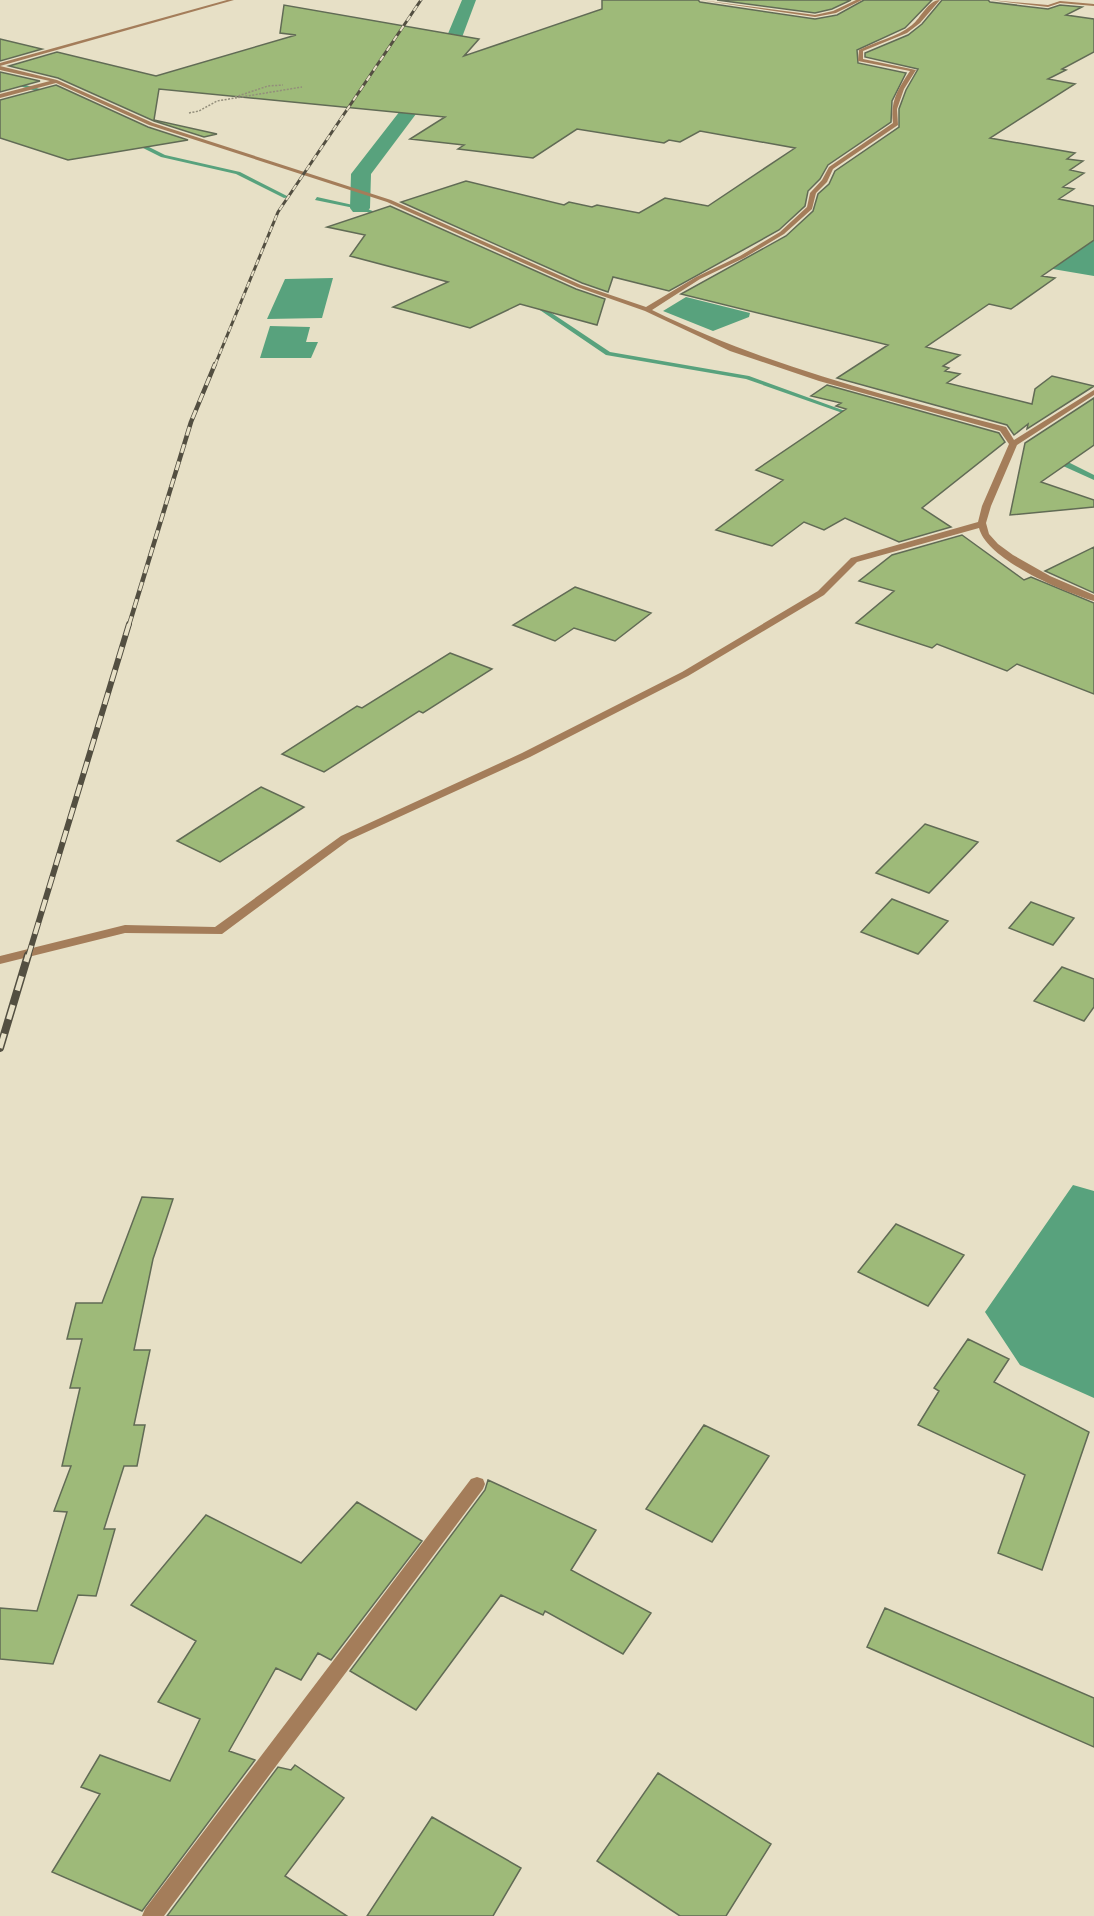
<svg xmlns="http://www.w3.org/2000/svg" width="1094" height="1916" viewBox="0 0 1094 1916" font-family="Arial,sans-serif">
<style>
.water{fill:#58a27d}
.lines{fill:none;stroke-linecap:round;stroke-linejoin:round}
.stream{fill:#58a27d;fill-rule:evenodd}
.canal{fill:#58a27d;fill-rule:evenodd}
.building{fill:#9eba79;stroke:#616b55;stroke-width:1.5}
.path{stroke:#938e7b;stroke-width:1.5;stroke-dasharray:2 1.5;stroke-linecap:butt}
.minor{fill:#a47d5a;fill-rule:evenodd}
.rail-far3-casing{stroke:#534f41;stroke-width:3}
.rail-far2-casing{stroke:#534f41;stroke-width:4.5}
.rail-far1-casing{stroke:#534f41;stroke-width:6}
.rail-casing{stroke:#534f41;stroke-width:8}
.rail-far3{stroke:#e7e0c6;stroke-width:2;stroke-dasharray:6;stroke-linecap:butt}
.rail-far2{stroke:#e7e0c6;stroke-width:3;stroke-dasharray:9;stroke-linecap:butt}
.rail-far1{stroke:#e7e0c6;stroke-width:4;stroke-dasharray:12;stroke-linecap:butt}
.rail{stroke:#e7e0c6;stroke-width:5;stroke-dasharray:15;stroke-linecap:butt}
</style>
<rect width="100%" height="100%" fill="#e7e0c6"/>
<path class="water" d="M1030 239 1094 241V276L1035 266Z
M333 278 322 318 267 319 285 279Z
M686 297 750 313 749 317 713 331 663 311Z
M270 326 310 327 306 342H318L311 358H260Z
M1073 1185 1094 1191V1398L1020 1365 985 1312Z"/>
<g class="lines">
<path class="stream" d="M0 78 40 89 51 97 47 98 36 91 0 80Z
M133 141H137L165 155 240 172 289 197 284 198 236 174 161 157 133 143Z
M317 197 362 207 386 216 383 218 359 209 315 200Z
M531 302H535L610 352 749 376 859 416 854 417 746 379 606 355 531 304Z
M1052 457H1058L1094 475V480L1052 461Z"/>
<path class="canal" d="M462 0H476L458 48 437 86 371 174 370 208 367 212H353L350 208 351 174 421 84 442 48Z"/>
</g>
<path class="building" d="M602 0H698L700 2 815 19 837 15 864 0H932L905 28 857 50 858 63 906 73 892 101 891 122 828 165 820 179 808 191 805 206 779 230 669 291 613 277 608 292 582 283 401 202 466 181 564 205 569 202 592 207 597 205 639 213 665 198 708 206 795 148 700 131 680 142 669 140 664 143 577 129 533 158 458 149 464 145 410 139 445 117 159 89 154 120 217 134 204 137 154 121 58 78 9 66 57 52 156 76 296 35 280 33 284 5 479 39 464 56 602 9Z
M717 0H851L832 9 815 13Z
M942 0H988L990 2 1048 9 1060 5 1082 7 1066 15 1094 19V52L1062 69 1066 70 1048 79 1075 84 990 138 1075 153 1067 159 1083 161 1070 170 1084 173 1063 187 1074 189 1059 199 1094 206V240L1042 276 1055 278 1011 309 989 304 926 347 960 355 943 366 949 368 945 371 960 374 947 383 1032 404 1035 389 1052 376 1094 386 1027 429 1028 424 1014 435 1007 425 837 378 888 345 681 294 786 236 813 211 818 194 829 184 835 171 899 127V109L906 90 918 69 865 57V53L908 35 922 24Z
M0 39 42 49 0 61Z
M0 72 40 81 0 92Z
M56 85 148 127 188 140 68 160 0 138V100Z
M390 206 576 289 605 299 597 325 520 304 470 328 393 307 448 282 350 256 365 235 327 227Z
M827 385 999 433 1005 442 922 508 951 527 899 542 845 518 824 530 804 522 772 546 716 530 783 480 756 470 846 409 836 406 841 403 811 396Z
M1094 398V445L1041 482 1094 500V507L1010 515 1025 443Z
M962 535 1024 580 1031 577 1094 603V694L1017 664 1007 671 937 644 932 648 856 623 894 591 859 581 892 555Z
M1094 547V593L1045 571Z
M575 587 651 613 615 641 574 628 555 641 513 625Z
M450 653 492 669 423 713 419 711 324 772 282 754 357 706 362 708Z
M261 787 304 807 220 862 177 841Z
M925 824 978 842 929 893 876 873Z
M892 899 948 921 918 954 861 932Z
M1031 902 1074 918 1053 945 1009 928Z
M1062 967 1094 979V1007L1084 1021 1034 1001Z
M142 1197 173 1199 153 1259 134 1350H150L134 1425H145L137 1466H124L104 1529H115L96 1596 78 1595 53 1664 0 1659V1608L37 1611 67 1512 54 1511 71 1466H62L80 1388H70L82 1339H67L76 1303H102Z
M896 1224 964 1255 928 1306 858 1272Z
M968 1339 1009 1359 994 1382 1089 1432 1042 1570 998 1553 1025 1475 918 1425 939 1391 934 1388Z
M704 1425 769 1456 712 1542 646 1509Z
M488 1480 596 1530 571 1570 651 1613 623 1654 545 1611 543 1615 501 1595 416 1710 350 1671 485 1490Z
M357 1502 422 1541 331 1660 318 1653 301 1680 276 1668 229 1751 255 1760 142 1911 52 1872 100 1794 81 1787 100 1755 170 1781 200 1719 158 1702 196 1641 131 1605 206 1515 301 1563Z
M885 1608 1094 1698V1747L867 1647Z
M295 1765 344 1798 285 1876 347 1916H167L278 1767 291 1770Z
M658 1773 771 1844 726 1916H680L597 1861Z
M432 1817 521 1868 493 1916H367Z"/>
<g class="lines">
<path class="path" d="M235 97 268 86 283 85
M189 113 199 111 217 101 302 87"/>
<path class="minor" d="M227 0H234L0 66 57 80 153 123 391 200 581 285 646 307 696 277 740 256 780 232 807 207 810 193 822 180 829 167 893 123C890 101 898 89 910 71L858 61 859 50C876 41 896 38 912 25 921 18 928 0 940 0L920 23 907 33 863 51V59L916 70 904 89 897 109 898 125 833 169 827 182 816 193 812 209 784 234 744 258 700 279 652 310C766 366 884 395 1006 427L1014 440 1094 390V395L1017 445 991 506 986 523 989 534 998 544 1013 555 1050 576 1094 595V601C1064 592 987 560 979 528L857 562 824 595 688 676 530 757 349 840 222 934 125 933 0 964V956L125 925 215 927 341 836 522 753 682 672 818 591 851 558 978 522 982 506 1009 444 1000 431 819 381 730 351 645 311 577 287 387 202 149 125 56 83 0 98V94L50 81 0 70V63Z
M700 0 815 15 833 11 856 0H862L836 13 815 17Z
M990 0 1048 5 1060 1 1094 4V6L1060 3 1048 7Z
M477 1477 483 1479 485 1484 483 1489 164 1916H142L145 1909 471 1479Z"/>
<g class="rail-far3-casing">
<path id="rail-far3" d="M215 365 278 212 421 0"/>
</g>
<g class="rail-far2-casing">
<path id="rail-far2" d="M129 625 191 422 215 364"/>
</g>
<g class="rail-far1-casing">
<path id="rail-far1" d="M28 957 129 624"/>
</g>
<g class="rail-casing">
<path id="rail" d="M0 1048 28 955"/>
</g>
<use href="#rail-far3" class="rail-far3"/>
<use href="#rail-far2" class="rail-far2"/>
<use href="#rail-far1" class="rail-far1"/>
<use href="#rail" class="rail"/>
</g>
</svg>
